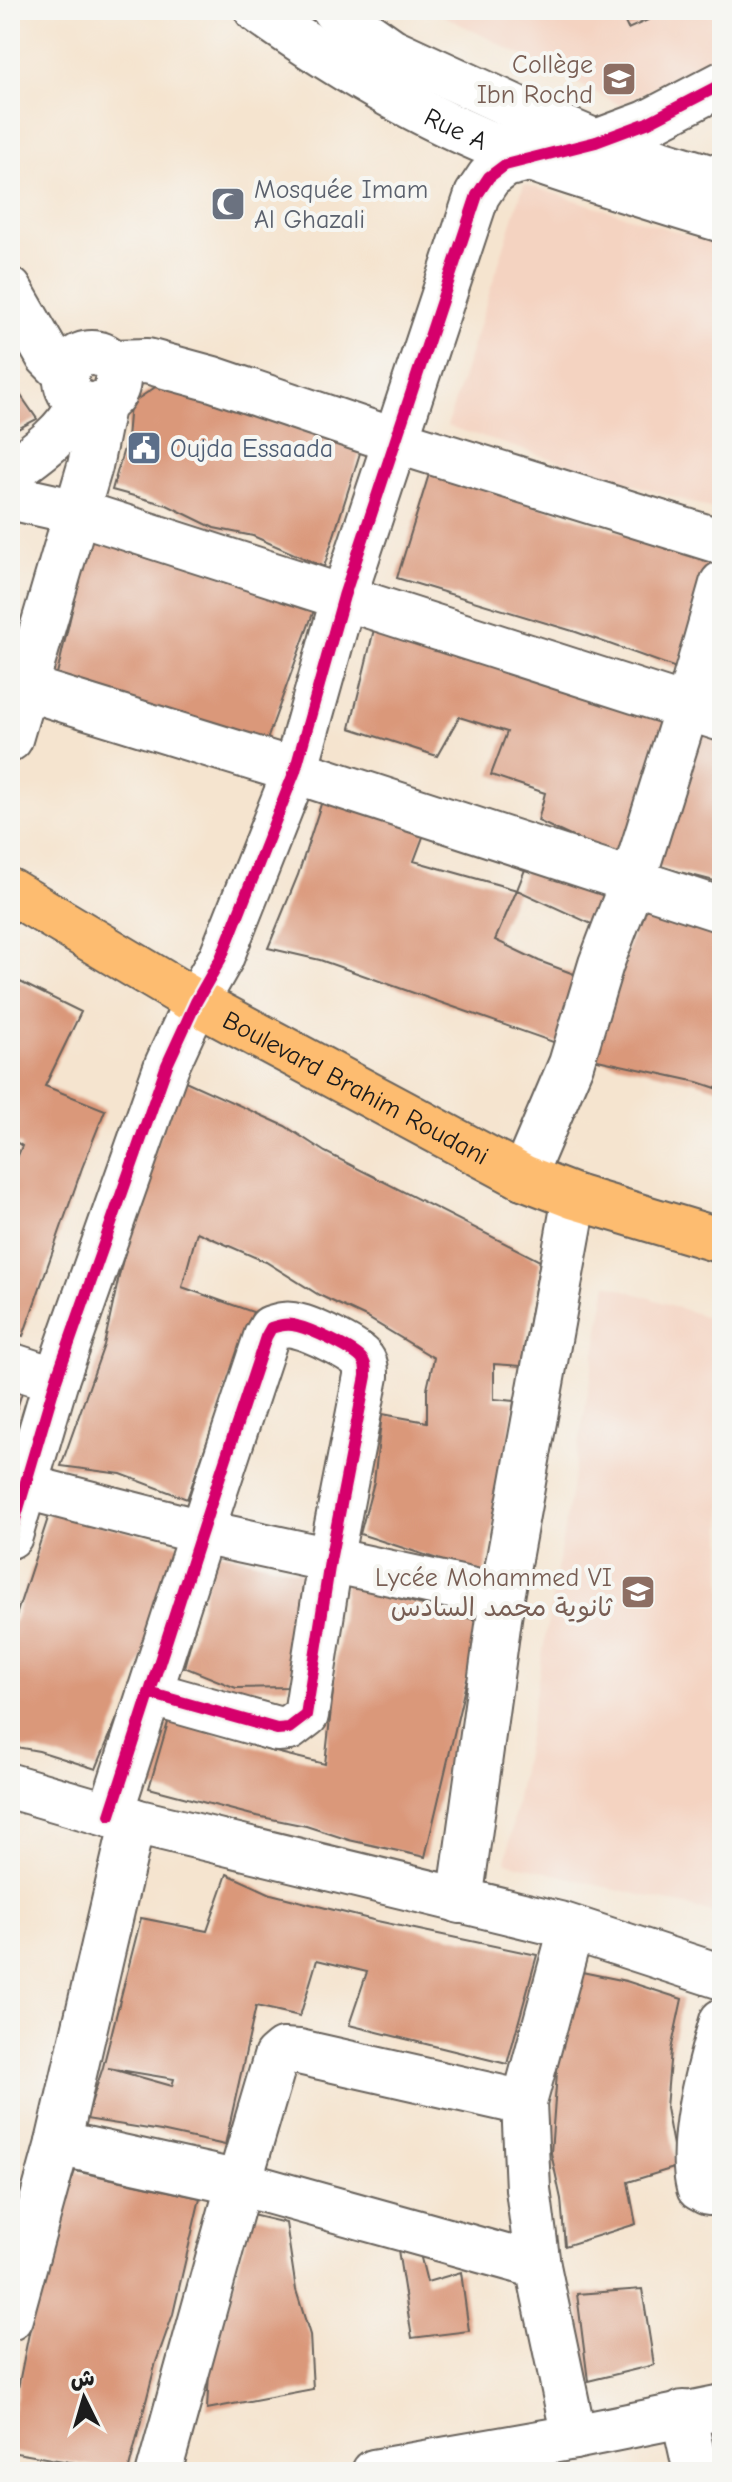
<svg xmlns="http://www.w3.org/2000/svg" width="732" height="2482" viewBox="0 0 732 2482" font-family="'Comic Neue','Playpen Sans Arabic',sans-serif">
<style>
.built{fill:#f4d3c1}
.building{fill:#da987a;fill-rule:evenodd}
.lines{fill:none;stroke-linecap:round;stroke-linejoin:round}
.minor-casing{stroke:#68625b;stroke-width:48}
.major-casing{stroke:#68625b;stroke-width:48}
.minor{stroke:#fff;stroke-width:44}
.major{stroke:#fdbc6f;stroke-width:44}
.cycleway-casing{stroke:#f6f6f2;stroke-width:17}
.cycleway{stroke:#d6006c;stroke-width:12}
.labels{text-anchor:middle;stroke-width:8;stroke-linejoin:round;paint-order:stroke}
.education-label{font-size:26px;fill:#785e54;stroke:#f6f6f2;text-anchor:end}
.street-label{font-size:26px;fill:#1c1c1c;stroke:#f6f6f2}
.worship-label{font-size:26px;fill:#5b616d;stroke:#f6f6f2;text-anchor:start}
.service-label{font-size:26px;fill:#4e5e75;stroke:#f6f6f2;text-anchor:start}
</style>
<rect width="100%" height="100%" fill="#f6f6f2"/>
<filter id="ink" filterUnits="userSpaceOnUse"><feTurbulence type="fractalNoise" baseFrequency=".0125" numOctaves="2"/><feDisplacementMap in="SourceGraphic" scale="16" xChannelSelector="R" yChannelSelector="G"/><feConvolveMatrix kernelMatrix="1 2 1 2 8 2 1 2 1" color-interpolation-filters="sRGB"/></filter>
<filter id="wash" filterUnits="userSpaceOnUse"><feTurbulence type="fractalNoise" baseFrequency=".006" numOctaves="4" result="noise"/><feDisplacementMap in="SourceGraphic" scale="32" xChannelSelector="R" yChannelSelector="G"/><feGaussianBlur stdDeviation="1.8" result="paint"/><feColorMatrix in="noise" values="0 0 0 0 0 0 0 0 0 0 0 0 0 0 0 0 0 1.4 0 .05"/><feComposite in="paint" operator="in"/></filter>
<g filter="url(#wash)">
<rect width="100%" height="100%" fill="#f5e4cf"/>
<path class="built" d="M432 10H722V52L620 105Z
M524 184 722 246V512L447 426Z
M607 1284 722 1322V1915L506 1862Z"/>
<g id="blocks">
<path class="building" d="M619 10H670L628 29Z
M10 380 37 419 10 433Z
M163 382 361 450 324 567 253 536 214 528 167 505 112 490 127 438 130 404Z
M430 471 711 561 679 669 576 632 397 578Z
M90 534 317 602 264 748 56 678Z
M376 621 675 713 630 858 581 841 538 821 545 793 491 775 507 732 459 717 437 756 350 728Z
M702 728 722 734V883L653 865Z
M323 798 426 829 414 861 517 890 495 940 539 961 590 980 573 1049 320 960 268 948 298 875Z
M528 862 613 889 600 928 517 890Z
M644 898 722 926V1090L698 1082 593 1059Z
M10 977 81 1012 45 1086 105 1110 82 1168 23 1336 10 1332V1175L22 1146 10 1138Z
M183 1080 285 1126 325 1152 540 1261 521 1366 494 1364V1399L514 1401 506 1461 484 1574 360 1534 374 1482 382 1414 427 1422V1389L434 1358 366 1317 319 1295 266 1262 197 1232 182 1287 253 1312 187 1499 121 1474 61 1466 104 1345 121 1267 150 1159Z
M10 1379 25 1383 11 1427H10Z
M50 1512 184 1546 165 1603 96 1769 39 1751 10 1746V1634Z
M216 1551 314 1575 301 1641 287 1687 236 1688 184 1667Z
M345 1583 486 1623 466 1683 425 1857 349 1840 306 1826 252 1815 149 1788 169 1719 267 1750 325 1764Z
M227 1874 271 1894 377 1921 537 1955 507 2064 349 2025 367 1972 317 1960 300 2016 256 2006 225 2145 161 2131 86 2119 103 2067 141 1918 207 1931ZM108 2068 174 2079 172 2086Z
M572 1970 626 1981 682 1999 671 2050 666 2108 677 2167 628 2182 636 2224 565 2246 561 2199 551 2153 561 2019Z
M75 2171 200 2198 173 2314 156 2362 128 2472 10 2452V2428L30 2328 54 2227Z
M252 2215 286 2223 296 2290 310 2335 313 2389 207 2409 210 2356 228 2306Z
M398 2250 420 2254 427 2282 461 2272 469 2331 412 2338Z
M642 2289 654 2365 588 2381 577 2294Z"/>
</g>
</g>
<g filter="url(#ink)">
<use href="#blocks" fill-opacity="0" stroke="#68625b" stroke-width="2"/>
<g class="lines">
<g class="minor-casing">
<g id="minor">
<path id="s1" d="M257 10C341 70 432 125 530 159 593 181 658 200 722 220"/>
<path d="M334 10 391 50 521 110 596 142 722 181"/>
<path d="M10 290 48 356 65 373"/>
<circle cx="92" cy="379" r="26"/>
<path d="M113 362 147 361 213 379 396 441 722 542"/>
<path d="M10 472C38 452 65 434 80 403"/>
<path d="M10 497 77 512 722 719"/>
<path d="M10 683 295 771 722 910"/>
<path d="M10 739 90 466 103 402"/>
<path d="M523 1177 571 1064 601 964 633 880 687 708 722 584"/>
<path d="M10 1365 56 1380"/>
<path d="M26 1487 201 1532 502 1597"/>
<path d="M10 1536 56 1380 167 1065 196 1002 221 958 295 771 344 596 477 195 489 177 505 165 596 142 647 123 722 84"/>
<path d="M10 1786 110 1815 563 1925 722 1977"/>
<path d="M110 1815C161 1655 213 1496 266 1337L271 1328C280 1325 288 1323 297 1326 311 1329 351 1348 361 1358 366 1363 366 1369 366 1376L330 1561 306 1715 289 1728 277 1729 149 1693"/>
<path d="M460 1901 502 1597 575 1197"/>
<path d="M571 1929 524 2103 528 2189 538 2266 574 2437"/>
<path d="M722 2021C709 2066 687 2142 699 2188L708 2193H722"/>
<path d="M58 2143 239 2183 538 2266"/>
<path d="M10 2318 58 2143 133 1820"/>
<path d="M683 2413 696 2472"/>
<path d="M159 2472 239 2183 276 2057 283 2051 299 2052 524 2103"/>
<path d="M374 2472 574 2437 722 2407"/>
</g>
</g>
<g class="major-casing">
<g id="major">
<path id="s2" d="M10 891 196 1002 523 1177 575 1197 722 1241"/>
</g>
</g>
<use href="#minor" class="minor"/>
<use href="#major" class="major"/>
<g class="cycleway-casing">
<path id="cycleway" d="M10 1536 56 1380 167 1065 196 1002 221 958 295 771 344 596 477 195 489 177 505 165 596 142 647 123 722 84
M110 1815C161 1655 213 1496 266 1337L271 1328C280 1325 288 1323 297 1326 311 1329 351 1348 361 1358 366 1363 366 1369 366 1376L330 1561 306 1715 289 1728 277 1729 149 1693"/>
</g>
<use href="#cycleway" class="cycleway"/>
</g>
</g>
<defs>
<g id="school-square" transform="scale(1.8)"><rect x="-9" y="-9" width="18" height="18" rx="4" fill="#8d6e63" stroke="#f6f6f2"/><path d="M0-5L7-2L0 1L-7-2ZM-4 1L0 2.5L4 1V4Q0 6-4 4Z" fill="#fff"/></g>
<g id="mosque-square" transform="scale(1.8)"><rect x="-9" y="-9" width="18" height="18" rx="4" fill="#6b7280" stroke="#f6f6f2"/><path d="M3.5-4.9A6 6 0 1 0 3.5 4.9A5 5 0 1 1 3.5-4.9Z" fill="#fff"/></g>
<g id="civic-square" transform="scale(1.8)"><rect x="-9" y="-9" width="18" height="18" rx="4" fill="#5c6f8a" stroke="#f6f6f2"/><path d="M-.6-6.5H3V-4.5H.6V-3L4-1V1h2V6H-6V1h2V-1L-.6-3ZM-1.2 2.5V6h2.4V2.5Z" fill="#fff"/></g>
</defs>
<g fill-rule="evenodd">
<use href="#school-square" x="619" y="79"/>
<use href="#mosque-square" x="228" y="204"/>
<use href="#civic-square" x="144" y="448"/>
<use href="#school-square" x="638" y="1592"/>
</g>
<g class="labels">
<g class="education-label">
<text x="593" y="73">Collège<tspan x="593" dy="30">Ibn Rochd</tspan></text>
<text x="612" y="1586">Lycée Mohammed VI<tspan x="612" dy="30">ثانوية محمد السادس</tspan></text>
</g>
<g class="street-label">
<text dy="9" stroke="none"><textPath href="#s1" startOffset="232">Rue A</textPath></text>
<text dy="9" stroke="none"><textPath href="#s2" startOffset="398">Boulevard Brahim Roudani</textPath></text>
</g>
<g class="worship-label">
<text x="254" y="198">Mosquée Imam<tspan x="254" dy="30">Al Ghazali</tspan></text>
</g>
<g class="service-label">
<text x="170" y="457">Oujda Essaada</text>
</g>
</g>
<rect width="732" height="2482" fill="none" stroke="#f6f6f2" stroke-width="40"/>
<g transform="translate(84 2398) rotate(355)" stroke="#f6f6f2" stroke-width="6" paint-order="stroke">
<path d="M0-6L14 30L0 20L-14 30Z" fill="#1c1c1c"/>
<text y="-12" font-size="22" font-weight="bold" text-anchor="middle" fill="#1c1c1c">ش</text>
</g>
</svg>
